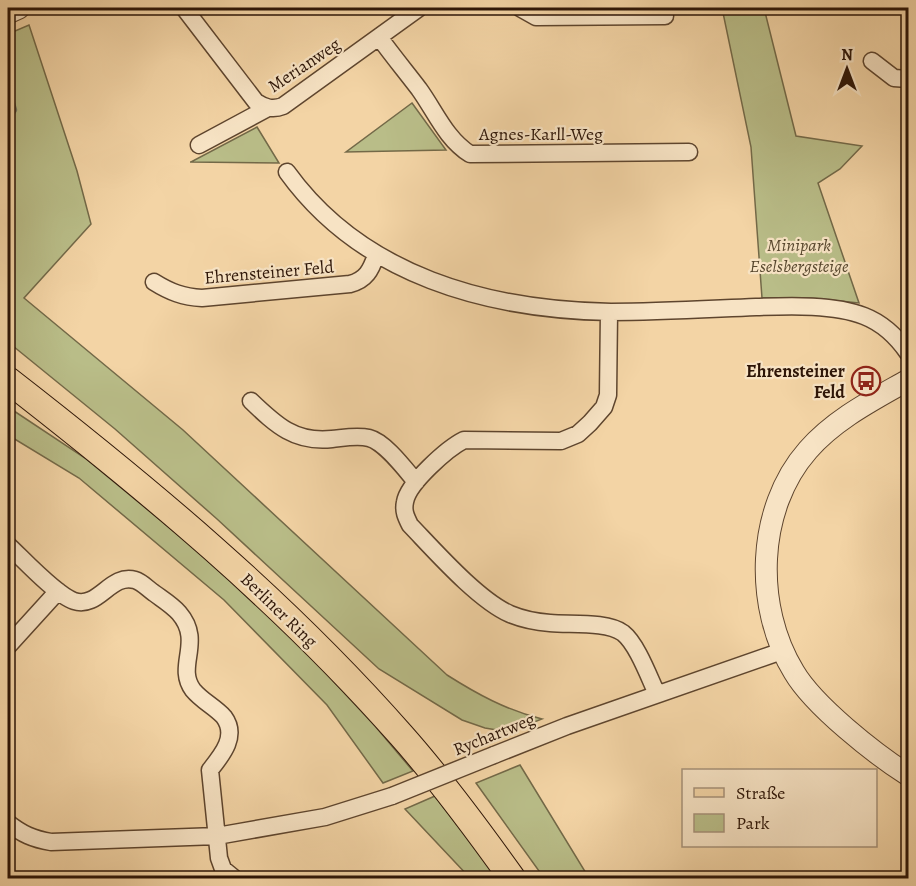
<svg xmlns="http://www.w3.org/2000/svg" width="916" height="886" viewBox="0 0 916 886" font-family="Alegreya,serif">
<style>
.green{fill:#b9bd88;stroke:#736948;stroke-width:1.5}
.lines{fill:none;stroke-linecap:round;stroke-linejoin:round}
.stream{stroke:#707765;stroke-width:4.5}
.minor-casing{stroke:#5e452e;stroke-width:19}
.tertiary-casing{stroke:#5e452e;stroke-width:23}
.primary-casing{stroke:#2d1507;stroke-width:28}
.minor{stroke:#f7e3c4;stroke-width:16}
.tertiary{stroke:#f7e3c4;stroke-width:21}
.primary{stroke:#f3d4a5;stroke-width:26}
.minor-bridge-casing{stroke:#5e452e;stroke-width:19;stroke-linecap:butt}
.minor-bridge{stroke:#f7e3c4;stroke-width:16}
.labels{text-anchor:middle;stroke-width:4.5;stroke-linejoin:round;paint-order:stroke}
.street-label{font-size:18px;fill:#2d1507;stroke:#f7e3c4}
.park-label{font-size:18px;font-style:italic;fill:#57472e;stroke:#f7e3c4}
.poi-label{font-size:18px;font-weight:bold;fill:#2d1507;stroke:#f7e3c4;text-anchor:end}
</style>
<rect width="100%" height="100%" fill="#f3d4a5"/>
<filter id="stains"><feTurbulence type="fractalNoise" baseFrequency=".00333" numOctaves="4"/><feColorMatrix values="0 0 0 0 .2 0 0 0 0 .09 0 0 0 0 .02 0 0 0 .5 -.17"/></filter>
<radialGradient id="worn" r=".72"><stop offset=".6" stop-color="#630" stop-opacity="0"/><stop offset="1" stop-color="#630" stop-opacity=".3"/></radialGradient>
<path class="green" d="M722 8H764L796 136 862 146 840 169 818 183 859 303 811 298H762L751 147Z
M29 25 77 171 91 224 24 298 183 430 447 675C477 694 506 710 542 719L509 732 485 728 462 720 379 669 217 519 115 429 8 342V34Z
M412 103 446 150 346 152Z
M257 127 279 163 190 162H191Z
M8 407 85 458 205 557 295 640 375 726 413 771 383 783 327 705 224 600 79 478 8 435Z
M520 765 589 878H544L476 783Z
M435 796 498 878H470L405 809Z"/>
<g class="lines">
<path class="stream" d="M8 87 15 110 8 121"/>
<g class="minor-casing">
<path id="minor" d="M184 8 256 102C265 108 273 110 283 106L419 8
M520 8 536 17 665 16
M379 37C392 55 406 72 419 89 435 111 446 139 470 154L689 152
M872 61 894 78 908 79
M199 145 268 108
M287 172C362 276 488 310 611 312 659 312 708 309 756 307 787 306 834 304 864 316 882 323 897 337 908 353
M154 282C170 292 183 297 202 298L350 284C366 280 371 270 376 255
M609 312 608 395 604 407 590 423 578 434 561 441 464 440C448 448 408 483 405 502 403 511 406 517 410 525 435 551 478 600 510 614 522 619 537 622 550 623 570 625 607 621 623 633 637 644 649 677 657 694
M251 401C276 425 295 443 332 439 343 438 357 435 369 438 385 442 405 469 416 482
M8 545C23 559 56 595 74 601 99 609 110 573 135 580 142 582 148 589 154 593 162 599 172 605 179 613 204 642 175 666 193 690 202 701 215 707 224 717 238 736 222 755 210 770L219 858 223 869 234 878
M8 646 58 591
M494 755 567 726 782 651
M8 823C22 834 33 839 51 842L217 836 325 817 392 796"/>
</g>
<g class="tertiary-casing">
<path id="tertiary" d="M8 13 19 8
M908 380C873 400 835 419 808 450 756 509 754 607 794 672 814 706 875 754 908 775"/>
</g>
<g class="primary-casing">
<path id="primary" d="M8 380C147 488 284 602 401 735 441 780 477 829 512 878"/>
</g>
<use href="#minor" class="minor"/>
<use href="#tertiary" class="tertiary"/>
<use href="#primary" class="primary"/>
<g class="minor-bridge-casing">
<path id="minor-bridge" d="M392 796 494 755"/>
</g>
<use href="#minor-bridge" class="minor-bridge"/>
</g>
<defs>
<g id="bus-ring" transform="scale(1.5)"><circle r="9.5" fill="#f7e3c4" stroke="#8f2418" stroke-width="1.5"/><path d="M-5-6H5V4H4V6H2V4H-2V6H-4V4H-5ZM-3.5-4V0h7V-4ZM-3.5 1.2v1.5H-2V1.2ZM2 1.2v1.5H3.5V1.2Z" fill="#8f2418"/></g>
</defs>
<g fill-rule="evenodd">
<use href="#bus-ring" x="866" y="381"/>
</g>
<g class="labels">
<g class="street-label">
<text transform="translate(304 65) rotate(-34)" y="6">Merianweg</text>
<text x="541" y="140">Agnes-Karll-Weg</text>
<text transform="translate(269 272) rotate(-5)" y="6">Ehrensteiner Feld</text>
<text transform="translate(279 610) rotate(44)" y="6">Berliner Ring</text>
<text transform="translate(494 734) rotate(-22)" y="6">Rychartweg</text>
</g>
<g class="park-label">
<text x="799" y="251">Minipark<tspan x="799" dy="21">Eselsbergsteige</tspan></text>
</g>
<g class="poi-label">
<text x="845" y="377">Ehrensteiner<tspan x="845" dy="21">Feld</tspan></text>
</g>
</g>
<rect width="916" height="886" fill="none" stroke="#f3d4a5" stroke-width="30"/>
<rect x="9" y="9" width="898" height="868" fill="none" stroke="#2d1507" stroke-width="3"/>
<rect x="15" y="15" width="886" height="856" fill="none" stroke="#2d1507" stroke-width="1.5"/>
<rect x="682" y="769" width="195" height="78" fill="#f7e3c4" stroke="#a69178" stroke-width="1.5"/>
<rect x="694" y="788" width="30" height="9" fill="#f3d4a5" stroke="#a69178" stroke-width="1.5"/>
<text x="736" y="799" font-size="18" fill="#2d1507">Straße</text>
<rect x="694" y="814" width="30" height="18" fill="#b9bd88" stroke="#a69178" stroke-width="1.5"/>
<text x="736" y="829" font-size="18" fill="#2d1507">Park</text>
<g transform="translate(847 69)" stroke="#f7e3c4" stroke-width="4.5" paint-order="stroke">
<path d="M0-4.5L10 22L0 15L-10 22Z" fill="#2d1507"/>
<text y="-9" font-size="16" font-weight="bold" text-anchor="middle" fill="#2d1507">N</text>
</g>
<rect width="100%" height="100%" filter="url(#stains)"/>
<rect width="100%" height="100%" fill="url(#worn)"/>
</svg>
